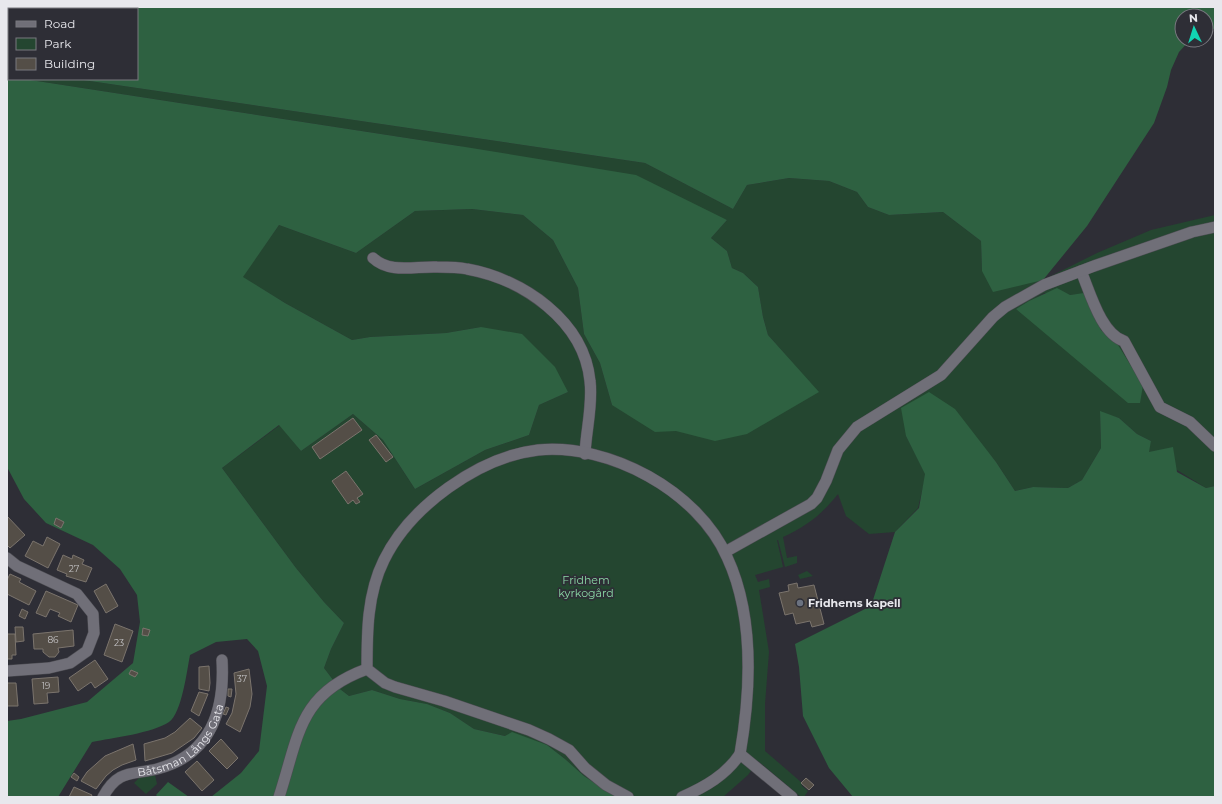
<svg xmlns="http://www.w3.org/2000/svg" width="1222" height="804" viewBox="0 0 1222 804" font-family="Montserrat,sans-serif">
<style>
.green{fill:#244630;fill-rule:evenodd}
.forest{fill:#2e6141}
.building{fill:#544e47;stroke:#7b746d}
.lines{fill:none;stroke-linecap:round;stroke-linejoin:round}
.minor-casing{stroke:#4d4d53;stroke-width:12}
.minor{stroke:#706f78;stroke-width:11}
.worship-dot{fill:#6b7280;stroke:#2e2e36;stroke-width:1.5}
.labels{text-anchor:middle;stroke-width:3.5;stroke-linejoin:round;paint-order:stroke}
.number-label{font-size:9px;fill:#c3c2c4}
.park-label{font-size:11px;fill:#8bd9a6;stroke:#2e2e36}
.poi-label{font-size:11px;font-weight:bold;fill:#e8e8ed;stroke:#2e2e36;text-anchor:start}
.street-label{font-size:11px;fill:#e8e8ed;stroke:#2e2e36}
</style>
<rect width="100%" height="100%" fill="#2e2e36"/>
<path class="green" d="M24 79H76L645 163 733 209 747 185 789 178 829 181 857 192 868 207 889 215 943 212 981 241 982 271 1043 280 1097 253 1151 230 1215 215V486L1206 488 1148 452 1151 441 1137 434 1119 418 1100 412 1101 448 1082 480 1068 488 1033 487 1015 491 996 462 977 439 906 436 926 474 918 508 895 532 869 534 846 516 838 494C821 515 807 526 783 537L787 558 797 556V563L785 567 778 540H777L783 567 755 575 758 582 769 579 770 587 759 590 769 652 765 704V751L801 782 802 786 808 791 804 797H801L758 761 748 775 723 797H616L584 776 565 759 547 745 474 729 450 713 427 704 400 699 372 690 349 696 340 689 324 668 331 649 344 623 324 602 296 568 222 468 280 425 301 451 353 414 383 440 415 489 485 450 529 435 539 405 568 392 481 327 446 333 370 337 352 340 285 303 242 277 279 225 356 253 415 211 472 209 523 215 553 240 578 288 584 334 600 363 612 405 818 392 768 335 763 317 758 287 743 273 732 268 727 251 711 238 727 220 459 146ZM1044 293 1070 295 1084 294 1102 330 1118 345 1016 309Z
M807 571 813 576 800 579 798 575Z
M152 774 155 775 157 784 146 794 134 783 139 778Z"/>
<path class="forest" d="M7 7H1215V29L1206 28V16H1182V40H1190L1179 52 1171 70 1167 87 1154 123 1087 226 1043 280 993 292 982 271 981 241 943 212 889 215 868 207 857 192 829 181 789 178 747 185 733 209 645 163 76 79H137V9H9V69H7Z
M7 76 9 77V79H24L459 146 636 175 727 220 711 238 727 251 732 268 743 273 758 287 763 317 768 335 819 392 747 434 715 441 676 431 655 432 612 405 600 363 584 334 578 288 553 240 523 215 472 209 415 211 356 253 279 225 243 277 285 303 352 340 370 337 446 333 481 327 522 334 555 367 568 392 539 405 529 435 485 450 415 489 383 440 353 414 301 451 279 425 222 468 296 568 324 602 344 623 331 649 324 668 340 689 349 696 372 690 400 699 427 704 450 713 474 729 505 736 512 732 547 745 565 759 584 776 616 797H211L241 773 259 751 267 686 258 651 247 639 216 642 190 655C187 670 182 713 169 722 153 733 112 738 92 742L58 797H7V721L21 719 87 702 133 663 140 622 137 595 120 569 93 545 46 523 24 499 7 467Z
M1057 288 1070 295 1084 293 1101 330 1118 345 1143 385 1140 403H1128L1016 309 1029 301Z
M929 392 955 409 996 462 1015 491 1033 487 1068 488 1082 480 1101 448 1100 411 1119 418 1137 434 1151 441 1149 452 1173 447 1177 472 1206 488 1215 486V797H853L829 768 803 716 799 667 795 644 871 606 895 532 919 508 925 474 906 436 901 408Z
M168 782 189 797H158L156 795Z"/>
<path class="building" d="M353 418 362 430 320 459 312 447Z
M376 435 393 457 386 462 369 440Z
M346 471 363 494 357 498 360 502 356 504 353 500 348 504 332 481Z
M7 516 25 535 10 548 7 545Z
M56 518 64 522 61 528 54 524Z
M47 537 60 544 48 568 25 556 33 541 43 546Z
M63 555 72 559 73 555 84 560 82 564 92 568 86 582 66 576 67 574 57 570Z
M10 574 21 579 19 582 36 591 29 605 7 594V580Z
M797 583 798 588 814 585 824 624 812 627 810 621 796 624 793 613 785 615 779 593 789 591 788 585Z
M106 584 118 606 106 613 94 591Z
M46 591 78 605 71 622 58 616 60 613 50 609 46 617 36 613Z
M22 609 28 612 25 619 19 616Z
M115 624 133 631 122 662 104 655Z
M15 627H23L24 641 16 642Z
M143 628 150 630 148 636 142 635Z
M73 630 74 646 58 648 59 652 55 657H49L43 652V649H34L33 634Z
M7 634H15L16 655H12V659H7Z
M95 660 108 679 95 688 91 682 78 691 69 678Z
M209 666 210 683 209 691 199 689V667Z
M249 669 252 694 250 707 240 732 226 724 232 713 236 694 234 673Z
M131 670 138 673 135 677 129 674Z
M58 677 59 692 47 693 48 703 34 704 32 679Z
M7 683H16L18 706H7Z
M228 689H232L231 697 228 696Z
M199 692 208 694 199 716 191 711Z
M226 707 229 708 226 715 223 714Z
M190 718 202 728 194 738 172 753 145 761 144 744 165 738 175 732Z
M221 739 238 758 227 769 209 751Z
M133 744 136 760 122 765 113 770 106 776 96 789 81 781 87 772 105 756Z
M197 761 214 780 202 791 185 772Z
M74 773 79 777 77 781 71 777Z
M806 778 814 785 809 790 801 783Z
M74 787 92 795 91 797H69Z"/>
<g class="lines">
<g class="minor-casing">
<g id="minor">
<path d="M373 258C390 274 415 266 437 267 447 267 458 267 467 269 523 279 584 321 590 381 593 405 586 430 585 454"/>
<path d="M1081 271C1090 292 1101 334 1124 341L1160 407 1190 422 1215 446"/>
<path d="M725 552 811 504 817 498 826 481 838 450 857 427 941 375 993 317 1005 307 1044 285 1094 266 1192 232 1215 227"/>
<path d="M7 558 17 566 77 594 93 614 94 633 87 651 70 663 49 668 7 671"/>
<path id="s1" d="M103 797C118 769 132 775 157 769 211 755 225 711 222 660"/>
<path d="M279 797C299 736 298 694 367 669"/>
<path d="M628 797 606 785 585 768 569 750 549 739 529 730 444 701 395 687 385 683 367 669C367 633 367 594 384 560 410 507 478 457 538 450 609 443 698 491 727 557 755 617 751 690 740 754L792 797"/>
<path d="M682 797C705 787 726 775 740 754"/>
</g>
</g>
<use href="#minor" class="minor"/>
</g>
<circle class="worship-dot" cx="800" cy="603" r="4"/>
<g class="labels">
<g class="number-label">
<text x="74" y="572">27</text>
<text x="53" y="643">86</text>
<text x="119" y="646">23</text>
<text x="242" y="682">37</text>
<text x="46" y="689">19</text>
</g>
<g class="park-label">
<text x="586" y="584">Fridhem<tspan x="586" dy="13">kyrkogård</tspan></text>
</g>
<g class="poi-label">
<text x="808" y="607">Fridhems kapell</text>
</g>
<g class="street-label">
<text dy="4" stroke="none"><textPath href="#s1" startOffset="102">Båtsman Långs Gata</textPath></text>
</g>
</g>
<rect width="1222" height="804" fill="none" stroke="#e8e8ed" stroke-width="16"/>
<rect x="8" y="8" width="130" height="72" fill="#2e2e36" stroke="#78787f"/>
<rect x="16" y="21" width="20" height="6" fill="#706f78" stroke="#78787f"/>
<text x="44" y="28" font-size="12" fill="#e8e8ed">Road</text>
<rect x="16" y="38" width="20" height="12" fill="#244630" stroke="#78787f"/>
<text x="44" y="48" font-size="12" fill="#e8e8ed">Park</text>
<rect x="16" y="58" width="20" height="12" fill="#544e47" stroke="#78787f"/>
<text x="44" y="68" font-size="12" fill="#e8e8ed">Building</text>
<g transform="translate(1194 28) rotate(356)"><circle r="19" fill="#2e2e36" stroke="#78787f"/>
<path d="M0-3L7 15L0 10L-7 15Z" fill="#12d5b4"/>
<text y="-6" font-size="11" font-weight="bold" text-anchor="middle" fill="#e8e8ed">N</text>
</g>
</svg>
